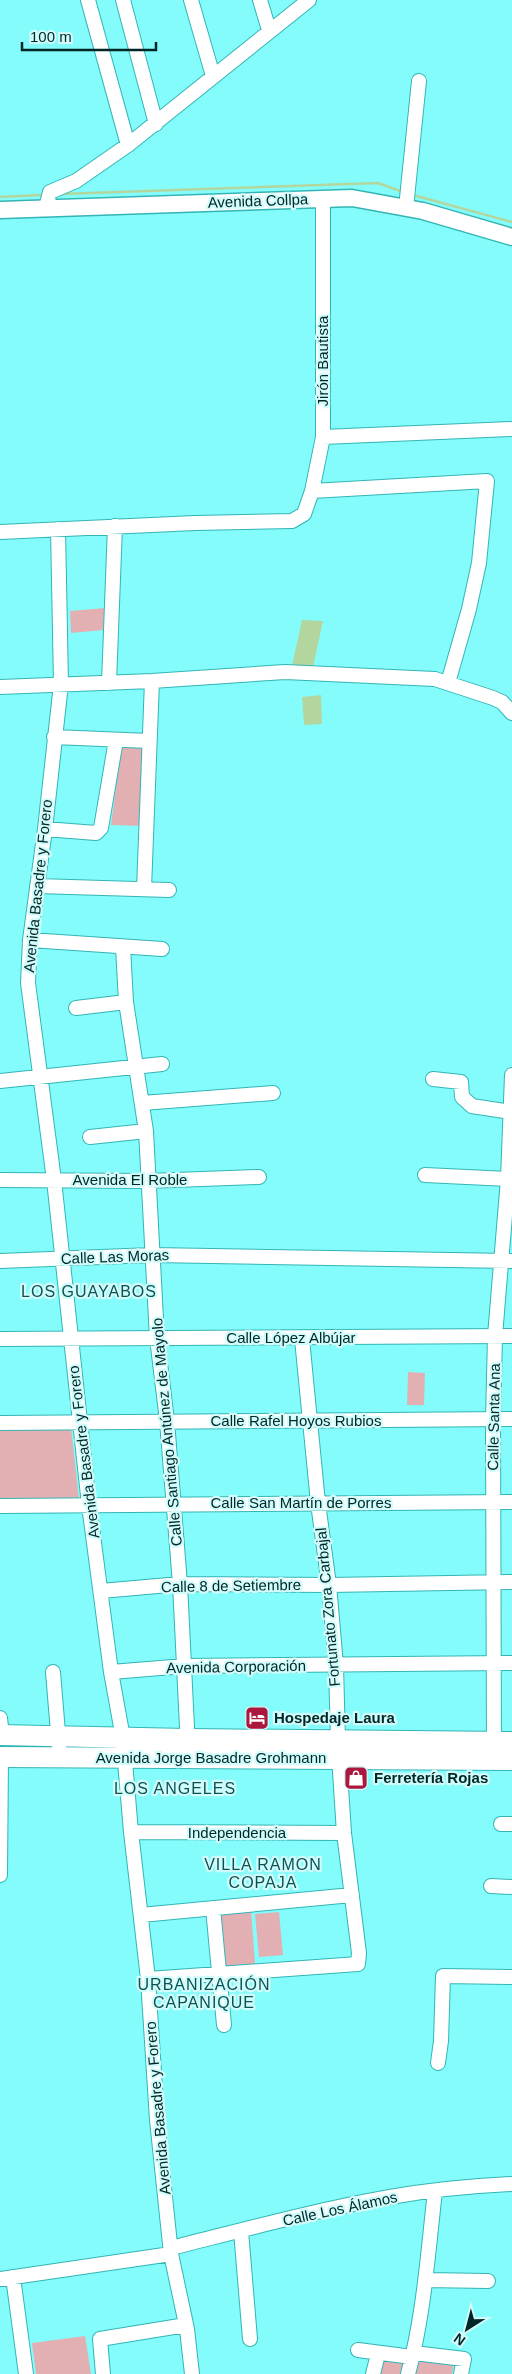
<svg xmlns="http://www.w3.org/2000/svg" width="512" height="2374" viewBox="0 0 512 2374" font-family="Arial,sans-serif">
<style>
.green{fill:#e2b0b3}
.water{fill:#b3d69f}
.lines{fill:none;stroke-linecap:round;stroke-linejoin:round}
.stream{stroke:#b3d69f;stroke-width:2.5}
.minor-casing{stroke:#33b5b5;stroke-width:16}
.major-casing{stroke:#33b5b5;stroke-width:19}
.highway-casing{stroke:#33b5b5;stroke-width:22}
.minor{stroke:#fff;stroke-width:14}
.major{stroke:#fff;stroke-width:16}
.highway{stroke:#fff;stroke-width:20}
.labels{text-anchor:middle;stroke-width:4.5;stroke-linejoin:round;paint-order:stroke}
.street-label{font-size:15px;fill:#002727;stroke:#d2fcfb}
.poi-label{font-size:15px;font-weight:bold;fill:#002727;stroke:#d2fcfb;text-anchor:start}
.neighbourhood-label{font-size:16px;letter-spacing:1px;fill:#0a5353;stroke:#d2fcfb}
</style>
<rect width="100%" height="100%" fill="#84fcfb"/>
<path class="green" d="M105 608 104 630 71 633 70 611Z
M122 742 147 744 143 826 111 825Z
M408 1372 425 1373 424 1405H407Z
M0 1427H71L79 1499 0 1500Z
M251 1909 255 1964 222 1966 218 1912Z
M279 1912 283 1955 259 1957 255 1914Z
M85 2336 91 2374H36L32 2343Z
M379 2358 407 2362 404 2374H376Z
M418 2359 454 2363 452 2374H415Z"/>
<path class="water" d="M302 620 323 621 313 667 292 666Z
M321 695 322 724 304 725 302 697Z"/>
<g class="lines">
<path class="stream" d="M61 194 378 183 403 192
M413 195 512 222
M0 197 41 195"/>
<g class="minor-casing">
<path id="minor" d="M88 0 128 145
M123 0 156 124
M191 0 213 76
M260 0 269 30
M46 208 50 192 76 181 128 145 309 0
M406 208 419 81
M323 437 512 429
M312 491 487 481 479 563 469 609 448 683
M58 529 61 684 45 829 30 940 28 983 54 1180 89 1505 111 1672 123 1738 131 1832 148 1979 157 2120 171 2254 187 2329 192 2374
M0 532 195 523 292 521 304 514 312 491 323 437V198
M109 683 115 526
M0 687 152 681 285 672 435 679 493 698 502 702 512 713
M54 737 149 741
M45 829 96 833 101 828 116 740
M37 886 169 890
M144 889 152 681
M30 940 162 949
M123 947 126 1002 146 1131 157 1338 167 1421 180 1584 188 1748
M76 1008 126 1002
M433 1079 461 1082 462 1097 472 1106 511 1112
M0 1081 162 1064
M142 1103 273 1093
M90 1137 146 1131
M425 1175 508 1179
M0 1180 148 1181 259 1177
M0 1261 152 1255 512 1261
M0 1339 512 1336
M0 1423 512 1419
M0 1506 512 1502
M101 1591 180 1584 329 1585 512 1582
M53 1672 60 1757
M111 1672 185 1666 512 1663
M0 1718 2 1735
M494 1751 493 1420 495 1336 508 1179 512 1075
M501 1824H512
M131 1832 344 1833
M0 1875 1 1757
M491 1886 512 1887
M213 1908 224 2025
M141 1915 352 1895
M148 1979 358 1964 359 1953 344 1833 338 1741 336 1665 329 1585 318 1503 302 1339
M438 2063 441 2041 443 1976 512 1977
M241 2231 250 2339
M171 2248C243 2230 316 2210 390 2197 430 2190 471 2186 512 2184
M13 2277 26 2374
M0 2279 171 2254
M425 2280 488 2281
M358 2350 412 2357
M414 2353 464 2359 461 2374
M103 2374 100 2339 186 2325
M373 2374 378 2354
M408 2374C424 2315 428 2252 435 2191"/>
</g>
<g class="major-casing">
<path id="major" d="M0 210 352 198 423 211 512 237"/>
</g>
<g class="highway-casing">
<path id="highway" d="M0 1735 187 1739 512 1742
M0 1757 512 1760"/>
</g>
<use href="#minor" class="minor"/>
<use href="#major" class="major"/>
<use href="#highway" class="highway"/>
</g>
<defs>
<g id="hotel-square" transform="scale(1.25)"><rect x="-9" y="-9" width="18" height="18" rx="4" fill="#ac173d" stroke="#d2fcfb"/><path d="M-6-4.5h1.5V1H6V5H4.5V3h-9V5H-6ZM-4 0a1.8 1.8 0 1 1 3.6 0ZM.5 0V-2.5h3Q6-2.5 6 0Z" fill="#fff"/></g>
<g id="shop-square" transform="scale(1.25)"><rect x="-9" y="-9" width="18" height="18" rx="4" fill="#ac173d" stroke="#d2fcfb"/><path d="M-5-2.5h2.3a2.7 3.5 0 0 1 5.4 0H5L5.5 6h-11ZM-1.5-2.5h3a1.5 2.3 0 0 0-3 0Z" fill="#fff"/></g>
</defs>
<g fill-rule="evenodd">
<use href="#hotel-square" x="257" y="1718"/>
<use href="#shop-square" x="356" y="1778"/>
</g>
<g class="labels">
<g class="street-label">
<text transform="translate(258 201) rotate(-2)" y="5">Avenida Collpa</text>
<text transform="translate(323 361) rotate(-90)" y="5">Jirón Bautista</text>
<text transform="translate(38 886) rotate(-84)" y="5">Avenida Basadre y Forero</text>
<text x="130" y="1185">Avenida El Roble</text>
<text transform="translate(115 1257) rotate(-2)" y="5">Calle Las Moras</text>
<text x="291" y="1343">Calle López Albújar</text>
<text transform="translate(494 1417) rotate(-89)" y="5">Calle Santa Ana</text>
<text x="296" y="1426">Calle Rafel Hoyos Rubios</text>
<text transform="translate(167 1432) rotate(-95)" y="5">Calle Santiago Antúnez de Mayolo</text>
<text transform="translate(84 1452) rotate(-97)" y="5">Avenida Basadre y Forero</text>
<text x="301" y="1508">Calle San Martín de Porres</text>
<text transform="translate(231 1586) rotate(-1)" y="5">Calle 8 de Setiembre</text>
<text transform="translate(328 1607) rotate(-95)" y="5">Fortunato Zora Carbajal</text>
<text transform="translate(236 1667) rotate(-1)" y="5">Avenida Corporación</text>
<text x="211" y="1763">Avenida Jorge Basadre Grohmann</text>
<text x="237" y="1838">Independencia</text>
<text transform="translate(158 2108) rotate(-95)" y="5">Avenida Basadre y Forero</text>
<text transform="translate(340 2209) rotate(-12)" y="5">Calle Los Álamos</text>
</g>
<g class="poi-label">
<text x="274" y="1723">Hospedaje Laura</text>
<text x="374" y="1783">Ferretería Rojas</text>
</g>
<g class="neighbourhood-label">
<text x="89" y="1297">LOS GUAYABOS</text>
<text x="175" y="1794">LOS ANGELES</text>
<text x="263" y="1870">VILLA RAMON<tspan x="263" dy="18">COPAJA</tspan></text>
<text x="204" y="1990">URBANIZACIÓN<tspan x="204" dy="18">CAPANIQUE</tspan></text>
</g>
</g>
<g transform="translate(467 2329) rotate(216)" stroke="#d2fcfb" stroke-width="4" paint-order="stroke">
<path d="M0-4L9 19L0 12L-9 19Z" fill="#002727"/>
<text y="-8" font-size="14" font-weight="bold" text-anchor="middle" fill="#002727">N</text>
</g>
<path d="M22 42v8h134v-8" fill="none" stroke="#002727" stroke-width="2.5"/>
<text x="30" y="42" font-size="15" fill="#002727" stroke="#d2fcfb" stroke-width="4" paint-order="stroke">100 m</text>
</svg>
